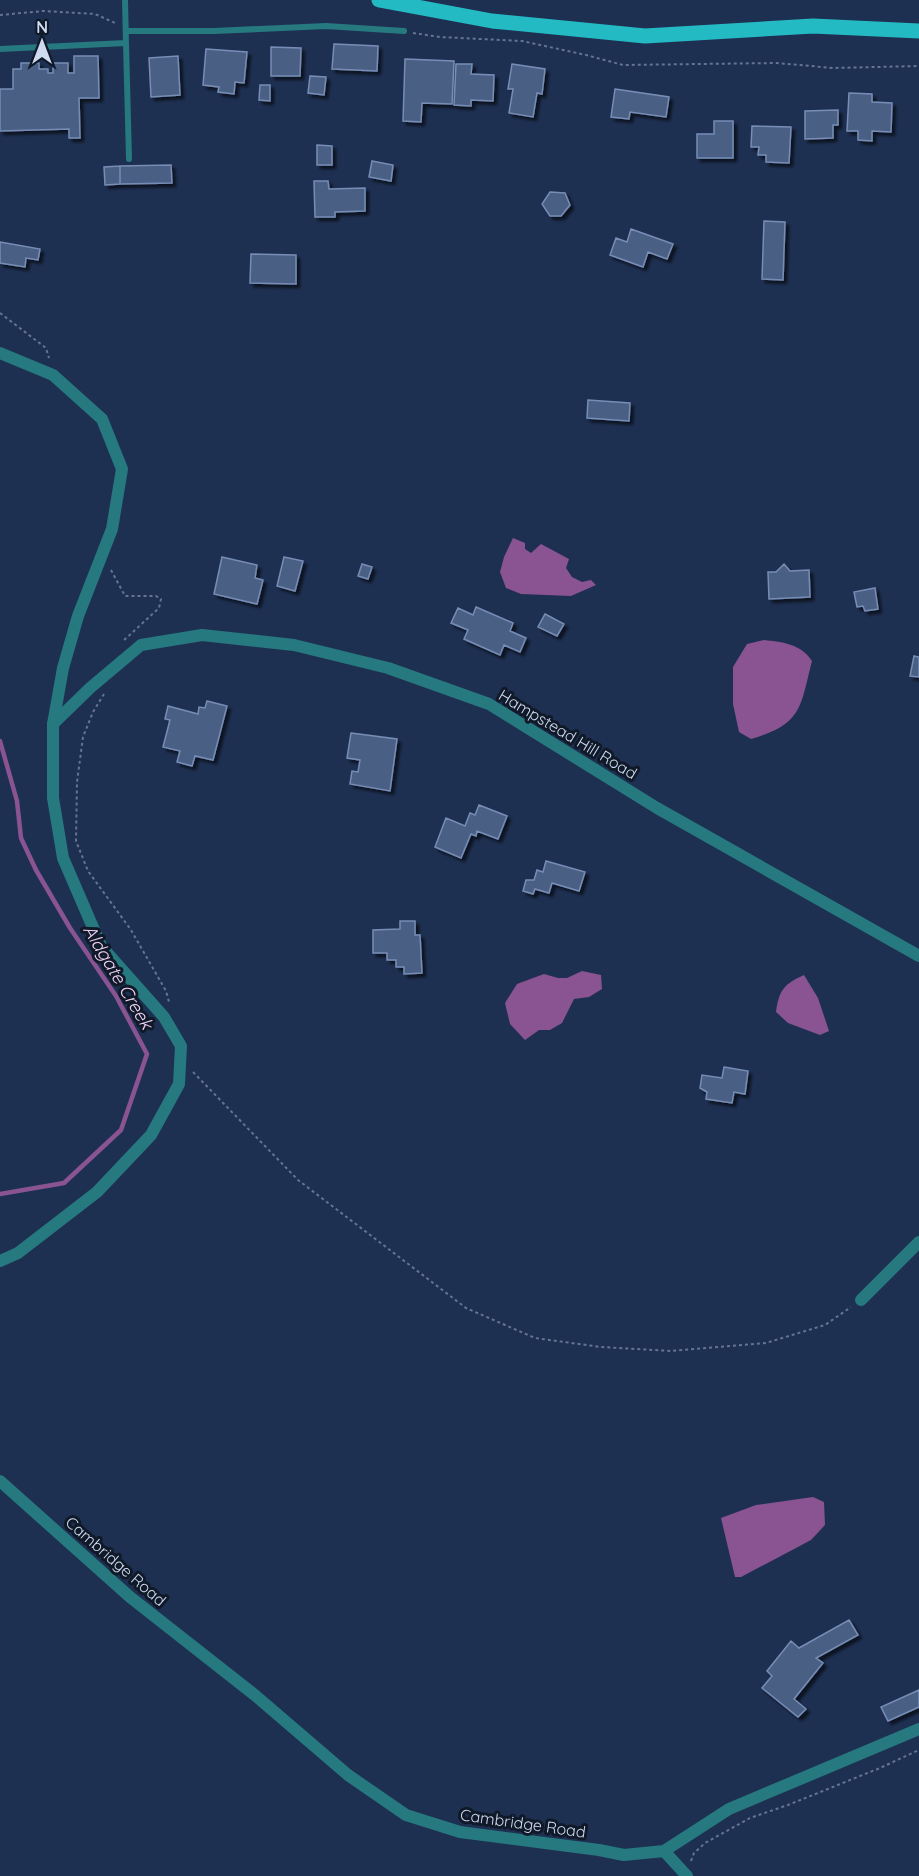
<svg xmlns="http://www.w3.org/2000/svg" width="919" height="1876" viewBox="0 0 919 1876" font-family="Quicksand,sans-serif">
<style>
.water{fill:#895491}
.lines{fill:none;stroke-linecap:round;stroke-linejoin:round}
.stream{stroke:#895491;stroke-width:4.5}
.building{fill:#4a5f84;stroke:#778db6;stroke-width:1.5;filter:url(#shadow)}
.path{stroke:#647491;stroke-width:2;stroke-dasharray:3 3;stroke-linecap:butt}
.service{stroke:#26797e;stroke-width:6}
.minor{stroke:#26797e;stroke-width:12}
.tertiary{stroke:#26797e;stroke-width:12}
.primary{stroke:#23bac4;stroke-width:15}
.labels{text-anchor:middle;stroke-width:6;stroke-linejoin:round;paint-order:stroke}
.street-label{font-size:16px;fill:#cedaf0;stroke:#101928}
.water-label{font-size:18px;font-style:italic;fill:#f1d3f6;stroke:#101928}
</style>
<defs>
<filter id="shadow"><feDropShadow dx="3.5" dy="3.5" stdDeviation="1.5" flood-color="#0009"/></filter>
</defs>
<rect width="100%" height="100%" fill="#1e3052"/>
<path class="water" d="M513 538 525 543V549L531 553 541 544 569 559 566 568 572 577 582 582 591 580 596 585 571 596 521 594 506 588 500 572 504 557Z
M764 640C783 642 801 644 812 661 800 707 803 724 751 739L739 732 733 704V667L747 644Z
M582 971 601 975 602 989 589 997 574 999 562 1023 550 1030H539L525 1040 510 1024 505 1003 517 984 544 974 558 978H567Z
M804 975 818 998 829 1031 820 1035 788 1023 776 1012C779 990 784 984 804 975Z
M813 1497 824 1502 825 1525 811 1540 741 1577H735L721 1518 756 1505Z"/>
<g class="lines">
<path class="stream" d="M0 741 17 801 21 838 36 870 70 928 116 996 147 1054 121 1130 64 1183 0 1194"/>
</g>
<path class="building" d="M334 44 378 46 377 71 332 69Z
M271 47 301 48 300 76H271Z
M206 49 247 52 244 83 235 82 234 94 218 92 219 87 203 85Z
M74 56H98L99 98H79L80 138H69V129L0 131V89H13V69H21V63H39V69H48V73H53V63H68V73H74Z
M178 56 180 95 151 97 149 58Z
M405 59 454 61 452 104 422 103 421 122 403 121Z
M456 64H472L471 74 494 75 493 101 471 100V106L454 105Z
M512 64 545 69 542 94 537 93 533 117 509 113 513 89H508Z
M310 76 326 77 324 95 308 93Z
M260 85H270V101L259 100Z
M615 89 669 97 666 117 630 112 629 119 611 117Z
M849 93 872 94V102L892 103 891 132 872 131V141L858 140V131H847Z
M838 110V125H833V138L805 139V111Z
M714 121H733V158H697V134H714Z
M752 126 791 127 789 163 766 162V155H758L759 147H751Z
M317 145 332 146V165H317Z
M372 161 393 165 391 181 369 177Z
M171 165 172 183 120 184V166Z
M120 166V184L105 185 104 167Z
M314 181H328L329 189 365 188V211L335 212V217H315Z
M550 192 565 193 570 205 561 216H550L542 204Z
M764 221 785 222 783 280 762 279Z
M631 229 673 244 667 259 648 252 643 267 610 255 616 238 627 242Z
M0 242 40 249 38 260 26 258 25 267 0 263Z
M251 254 296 255V284L250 283Z
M588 400 630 403 629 421 587 418Z
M222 557 257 565 255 578 263 580 257 604 214 594Z
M284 557 303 561 295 591 277 586Z
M362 564 372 567 368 579 358 576Z
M784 564 790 571 809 570 810 597 769 599 768 572H776Z
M875 588 878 609 865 611 863 606 857 607 854 592Z
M476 607 513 623 510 631 526 638 520 652 504 645 500 655 464 639 468 630 451 623 458 608 473 615Z
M545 614 564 624 557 636 538 627Z
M914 656 919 657V677L910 676Z
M207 701 227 706 213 760 195 756 192 766 177 762 180 751 163 747 170 720 165 719 168 706 198 714 199 707 205 708Z
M351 733 397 739 390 791 350 784 352 771 358 772 360 760 347 758Z
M479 805 507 816 498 839 477 831 476 836 471 834 461 858 435 847 446 818 465 826 470 813 475 815Z
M546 861 585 872 579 891 552 883 549 893 535 889 533 894 523 891 526 880H534L537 870 543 872Z
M400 921H415V935H420L422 973 404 974V967H396V960H387V953H373V930L400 929Z
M724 1067 748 1071 745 1094 734 1092 732 1103 706 1099 707 1092 700 1088 702 1075 722 1078Z
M849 1620 858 1635 816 1658 823 1663 794 1699 806 1709 798 1717 762 1688 772 1676 767 1671 791 1641 799 1648Z
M919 1690V1707L888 1721 881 1707Z"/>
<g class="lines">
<path class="path" d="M0 15 43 11 95 14 115 23
M413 33 440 37 522 41 586 55 623 65 777 63 833 68 919 66
M0 313 46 348 49 358
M111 570 125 596H156L161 599 159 608 122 642
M104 694 93 712 83 737 77 782 76 841 88 871 131 930 166 991 169 1002
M193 1072 298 1180 466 1308 535 1338 601 1347 671 1351 766 1343 825 1325 851 1307
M691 1861 694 1853 705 1843 750 1818 788 1805 880 1768 919 1750"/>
<path class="service" d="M126 31H214L326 26 404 31
M126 43 129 159
M0 49 126 43 125 0"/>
<path class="minor" d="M53 724 90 688 141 645 202 635 294 645 388 668 489 704 657 808 919 956
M861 1300 919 1242
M0 1481 130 1597 256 1696 348 1775 406 1815 460 1832 599 1850 624 1855 664 1851 729 1809 919 1729
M664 1851 687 1876"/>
<path class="tertiary" d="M0 353 53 375 102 419 122 469 112 529 78 616 63 668 53 724V798L63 858 101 946 164 1017 181 1046 179 1084 151 1135 97 1192 18 1253 0 1261"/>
<path class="primary" d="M379 0 492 21 645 36 813 26 919 31"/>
</g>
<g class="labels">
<g class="street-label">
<text transform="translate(568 734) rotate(31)" y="6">Hampstead Hill Road</text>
<text transform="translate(116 1561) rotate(41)" y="6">Cambridge Road</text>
<text transform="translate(523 1823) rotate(8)" y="6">Cambridge Road</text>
</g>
<g class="water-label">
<text transform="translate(118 977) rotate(59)" y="6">Aldgate Creek</text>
</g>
</g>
<g transform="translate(42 42)" stroke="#101928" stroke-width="4.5" paint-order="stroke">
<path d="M0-4.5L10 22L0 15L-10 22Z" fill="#cedaf0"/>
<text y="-9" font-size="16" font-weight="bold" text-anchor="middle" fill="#cedaf0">N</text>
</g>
</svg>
